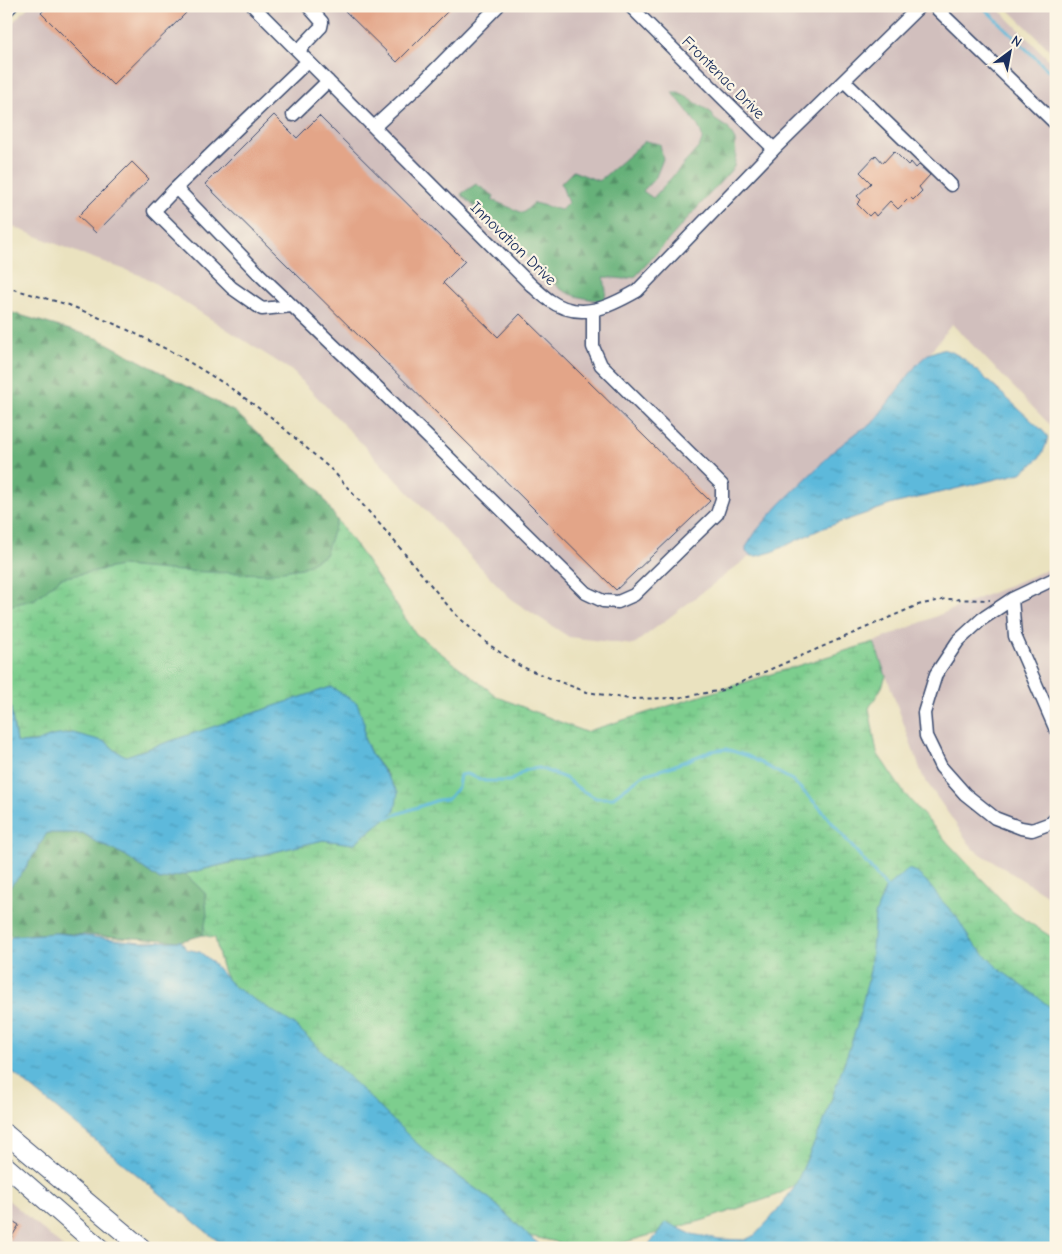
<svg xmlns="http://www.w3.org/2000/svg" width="1062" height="1254" viewBox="0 0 1062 1254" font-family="'Comic Neue',sans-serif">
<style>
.industrial{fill:#d1bfbd}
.forest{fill:url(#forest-firs);stroke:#40706c}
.wetland{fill:url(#wetland-marsh);stroke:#4c7e76}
.water{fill:url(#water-ripples);stroke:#3c749c}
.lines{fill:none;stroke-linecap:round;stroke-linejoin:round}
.stream{stroke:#5db9db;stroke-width:3}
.building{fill:#e3a588}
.minor-casing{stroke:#3a4a6d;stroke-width:15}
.highway-casing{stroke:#3a4a6d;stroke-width:20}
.path{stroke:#3a4a6d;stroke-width:2;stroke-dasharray:4 4;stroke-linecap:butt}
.minor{stroke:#fff;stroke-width:12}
.highway{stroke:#fff;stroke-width:18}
.labels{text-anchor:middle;stroke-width:4.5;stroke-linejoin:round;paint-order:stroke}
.street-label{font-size:16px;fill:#1b2f5e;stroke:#fcf5e5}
</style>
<defs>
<pattern id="forest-firs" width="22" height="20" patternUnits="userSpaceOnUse" patternTransform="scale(1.25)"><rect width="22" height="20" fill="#66b179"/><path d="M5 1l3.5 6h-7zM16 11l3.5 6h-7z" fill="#539066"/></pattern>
<pattern id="wetland-marsh" width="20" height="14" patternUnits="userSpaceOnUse" patternTransform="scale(1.25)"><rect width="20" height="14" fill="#7dce8e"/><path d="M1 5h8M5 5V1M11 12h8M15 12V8" fill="none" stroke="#6bb17d"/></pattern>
<pattern id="water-ripples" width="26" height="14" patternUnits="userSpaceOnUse" patternTransform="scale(1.25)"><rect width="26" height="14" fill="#5db9db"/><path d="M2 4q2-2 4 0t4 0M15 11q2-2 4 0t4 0" fill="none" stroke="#4c97b5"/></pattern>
</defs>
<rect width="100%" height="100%" fill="#fcf5e5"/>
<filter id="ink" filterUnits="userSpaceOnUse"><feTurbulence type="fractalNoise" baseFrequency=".02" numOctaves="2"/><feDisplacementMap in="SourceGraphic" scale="10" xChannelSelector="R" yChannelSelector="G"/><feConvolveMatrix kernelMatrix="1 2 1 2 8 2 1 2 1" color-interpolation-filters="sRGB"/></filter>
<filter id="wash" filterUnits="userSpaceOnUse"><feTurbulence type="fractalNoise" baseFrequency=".0096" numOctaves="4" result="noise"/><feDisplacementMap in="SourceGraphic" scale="20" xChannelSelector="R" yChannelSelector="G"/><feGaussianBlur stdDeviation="1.12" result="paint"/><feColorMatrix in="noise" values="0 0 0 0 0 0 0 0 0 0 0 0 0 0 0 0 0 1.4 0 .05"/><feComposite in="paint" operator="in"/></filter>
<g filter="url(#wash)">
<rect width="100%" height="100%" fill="#eae2bf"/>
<path class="industrial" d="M29 6H996L1056 67V431L952 324 814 503 762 547 633 645 569 637 512 600 292 371 145 277 79 253 6 224V29Z
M1005 6H1056V56Z
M1056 566V901L973 849 923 777 874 642Z
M6 1198 64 1248H6Z"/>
<path class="forest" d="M672 92H679L712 113 714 119 728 128 735 140 736 155 734 167 636 276 625 279 604 277 606 291 604 301C588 299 572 297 559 288L461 194 476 184 494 196 492 200 523 213 534 203 561 210 568 203 561 183 573 171 599 181 645 141 660 144 663 159 656 177 643 191 653 198 699 147C701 143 703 140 702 136 701 126 679 101 672 92Z
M6 311 97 338 235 412 317 488 337 520 325 555 302 568 265 574 179 571 121 566 61 578 35 599 6 607Z
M46 833H83L96 842 125 855 160 880 185 874 205 893 207 915 203 935 181 941 56 933 6 936V891L23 872Z"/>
<path class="wetland" d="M337 520 361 553 416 634 498 697 585 732 874 642 886 676 882 687 869 708 877 753 904 793 948 843 1013 912 1056 940V1248L818 1175 772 1197 704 1220 604 1248H585L529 1236 490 1199 421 1150 385 1113 308 1052 231 985C221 972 219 953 215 938L203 935 207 915 205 893 185 874 323 840 353 844 366 834 376 826 388 776 371 754 364 738V723L331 687 125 757 116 751 106 742 52 736 36 742 21 743 16 742 9 696 6 692V607L35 599 61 578 121 566 179 571 265 574 302 568 325 555Z"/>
<path class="water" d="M942 349 952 352 964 359 1043 431 1048 437C1043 458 1037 461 1021 473L893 504 821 529 772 552 757 556H752L746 552V547L757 530 781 503 819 466 831 453 859 431 872 424 918 363 928 354Z
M331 687 357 703 364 723V738L371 754 398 792 395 811 353 844 323 840 160 880 125 855 96 842 83 833H47L23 872 6 891V692L9 696 16 742 21 743 36 742 52 736 73 733 106 742 116 751 126 756Z
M908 869 916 872 927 882 941 900 956 916 971 941 1000 970 1035 995 1056 1012V1248H647L666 1222 691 1234 719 1239 745 1240 755 1235 771 1218 794 1188 824 1121 857 1026 870 971 875 915 885 889Z
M56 933 141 942 181 941 186 949 200 952 210 960 234 987 295 1025 412 1139 439 1163 490 1199 529 1236 544 1248H226L6 1067V941L13 936Z"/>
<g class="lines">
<path class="stream" d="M982 6 1056 78
M386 818 438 800 448 799 458 787 460 775 467 774 485 781H510L526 770 539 768 565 778 581 790 596 798H612L643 775 673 766 711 751 726 749 748 756 792 780 819 807 887 888"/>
</g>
<g id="blocks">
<path class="building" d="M48 6H179L186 13 113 85 41 13Z
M340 6H453L397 62Z
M274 115 297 138 319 116 465 261 443 283 498 337 520 314 710 501 616 590 205 184Z
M894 151 908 165 911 162 916 168 919 165 930 175 919 187 922 191 913 200 910 197 898 209 890 201 876 216 873 212 869 216 857 204 861 200 857 196 871 183 860 172 876 155 883 163Z
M132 162 149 179 96 233 78 216Z
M6 1217 19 1225 6 1246Z"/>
</g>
</g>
<g filter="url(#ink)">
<use href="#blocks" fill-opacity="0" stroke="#3a4a6d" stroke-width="1"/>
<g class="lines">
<g class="minor-casing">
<path id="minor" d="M253 6 531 285C537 290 543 296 549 300 580 322 609 307 637 291L774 149 920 6
M630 6 774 149
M934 6 1056 124
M6 11 11 6
M298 51 318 30 321 27 322 22 308 6
M308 61 239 127 176 188 259 274 381 391 586 593 603 601 618 602 634 595 717 514 722 499V485L601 365 593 347V311
M844 81 951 185
M293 115 328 81
M374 127 423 82 498 6
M176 188 154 211 232 288 262 309 292 306
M1056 578 1012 599 982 619 958 641 936 674 924 713 926 736 941 767 965 794 995 818 1021 828 1032 830 1051 823 1056 818
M1012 599 1015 636 1056 730"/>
</g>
<g class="highway-casing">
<path id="highway" d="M6 1134 142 1248
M6 1166 100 1248"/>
</g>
<path class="path" d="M6 287 69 305 124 328 176 354 225 384 271 417 334 472 390 536 454 613 488 644 520 666 552 679 587 692 629 699 677 698 723 690 918 605 946 599 990 600"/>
<use href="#minor" class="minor"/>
<use href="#highway" class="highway"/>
</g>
</g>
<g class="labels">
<g class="street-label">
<text transform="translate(724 77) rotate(45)" y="6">Frontenac Drive</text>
<text transform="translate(514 243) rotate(44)" y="6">Innovation Drive</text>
</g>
</g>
<rect width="1062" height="1254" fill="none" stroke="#fcf5e5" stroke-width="25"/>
<g transform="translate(1010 52) rotate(32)" stroke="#fcf5e5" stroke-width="4" paint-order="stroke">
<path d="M0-4L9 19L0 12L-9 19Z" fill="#1b2f5e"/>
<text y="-8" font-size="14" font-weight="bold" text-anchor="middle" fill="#1b2f5e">N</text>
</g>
</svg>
